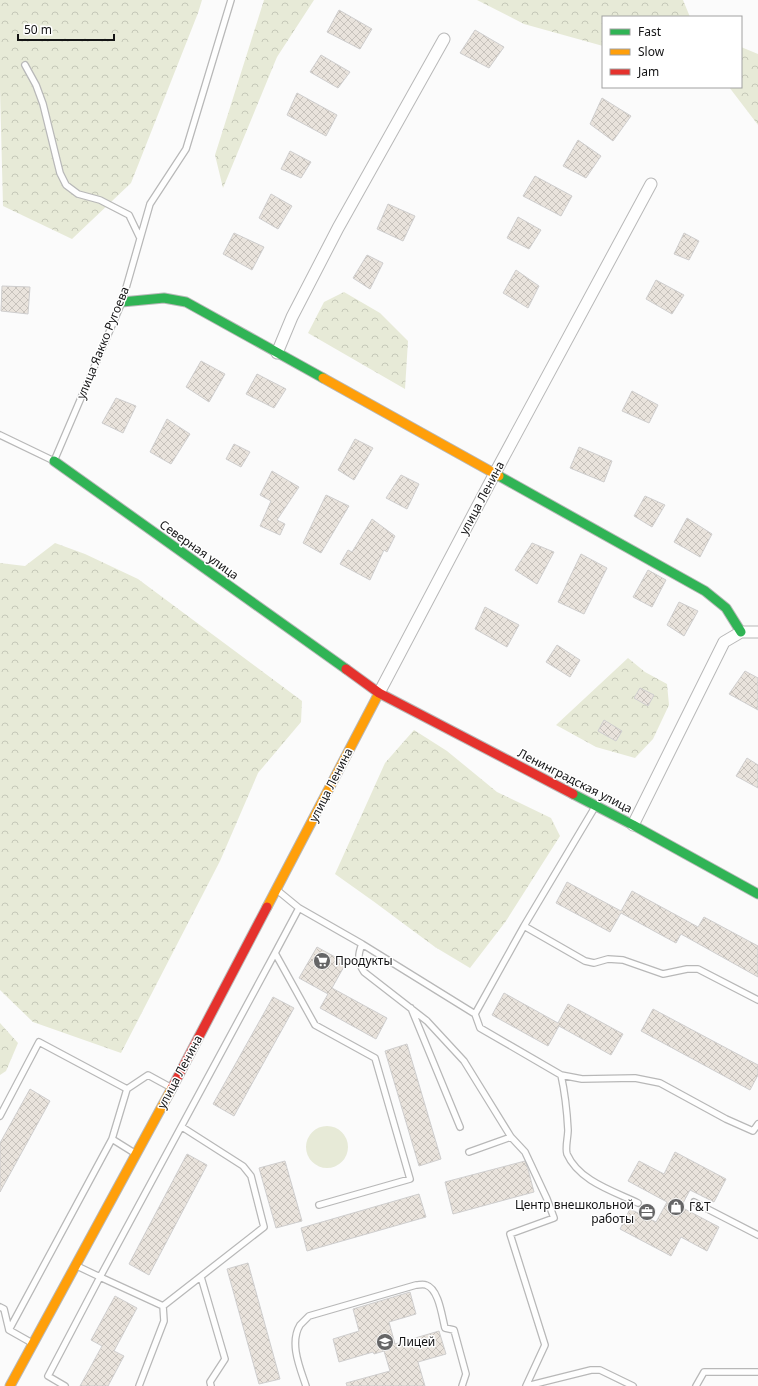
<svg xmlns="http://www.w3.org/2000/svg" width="758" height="1386" viewBox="0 0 758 1386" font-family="'Noto Sans',sans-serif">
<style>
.forest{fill:url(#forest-crowns)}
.park{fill:#e7ead7}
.building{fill:url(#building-cross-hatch);stroke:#cfcece}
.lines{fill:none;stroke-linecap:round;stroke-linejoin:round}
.lane-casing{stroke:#b8b8b8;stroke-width:8}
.street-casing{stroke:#b8b8b8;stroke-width:13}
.fast-casing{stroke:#b8b8b8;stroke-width:11}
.slow-casing{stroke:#b8b8b8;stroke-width:11}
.jam-casing{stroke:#b8b8b8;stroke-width:11}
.lane{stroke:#fefefe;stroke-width:5.5}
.street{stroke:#fefefe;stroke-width:11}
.fast{stroke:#30b455;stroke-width:9}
.slow{stroke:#ff9f0a;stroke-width:9}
.jam{stroke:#e5322d;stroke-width:9}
.labels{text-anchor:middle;stroke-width:3;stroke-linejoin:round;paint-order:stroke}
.street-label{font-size:12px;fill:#141415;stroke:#fff}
.poi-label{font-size:12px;fill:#141415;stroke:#fff;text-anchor:start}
</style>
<defs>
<pattern id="forest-crowns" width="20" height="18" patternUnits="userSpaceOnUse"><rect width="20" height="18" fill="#e7ead7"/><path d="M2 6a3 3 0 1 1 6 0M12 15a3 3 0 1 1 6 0" fill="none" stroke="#c5c8b8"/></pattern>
<pattern id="building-cross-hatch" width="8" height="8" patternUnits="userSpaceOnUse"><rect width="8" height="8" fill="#e9e3dc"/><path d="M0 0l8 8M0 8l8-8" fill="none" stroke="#c7c2bc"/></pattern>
</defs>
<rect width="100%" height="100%" fill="#fbfbfb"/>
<path class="forest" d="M0 0H202L198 13 131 183 72 239 3 206 0 89Z
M264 0H314L277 57 223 188 215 155Z
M477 0H683L690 17H603V46L524 24Z
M741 47 758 54V125L729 87H741Z
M344 292 380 313 408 341 405 389 308 333 324 302Z
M55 543 85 554 138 579 302 701 301 722 258 773 220 861 121 1053 33 1022 0 990V563L25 566Z
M628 658 645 672 667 684 669 705 653 739 635 758 596 747 556 725Z
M414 730 447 751 497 792 551 818 560 836 506 921 470 968 435 947 373 901 335 874 385 763Z
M0 1023 18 1043 6 1071 0 1075Z"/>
<path class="park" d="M306 1147a21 21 0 1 1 42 0a21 21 0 1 1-42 0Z"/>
<path class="building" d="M339 10 372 29 360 49 327 32Z
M475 30 504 47 489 68 460 53Z
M321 55 350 72 338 88 310 72Z
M297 93 337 115 326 136 287 115Z
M602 98 631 116 613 141 590 124Z
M578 140 601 156 586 178 563 166Z
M290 151 311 162 301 178 281 169Z
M535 176 572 196 561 216 523 196Z
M271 194 292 206 278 229 259 218Z
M388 204 415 216 403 241 377 229Z
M518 217 541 230 529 249 507 238Z
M234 233 264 247 252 270 223 254Z
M684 233 699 241 689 260 674 254Z
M367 255 383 263 370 289 353 278Z
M516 270 539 286 528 308 503 293Z
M656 280 684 295 672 314 646 299Z
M2 286 30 287 28 314 1 311Z
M201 361 225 374 209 402 186 387Z
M257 374 286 389 274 408 246 394Z
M632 391 658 405 649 423 622 411Z
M116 398 136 406 123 433 102 423Z
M167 419 190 434 171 464 150 452Z
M355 439 373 448 354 480 338 470Z
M234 444 250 452 241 467 226 459Z
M579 447 612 461 604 482 570 468Z
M272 471 299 487 277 520 285 524 280 535 260 526 271 501 260 495Z
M401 475 419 484 407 509 386 498Z
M326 495 349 506 321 553 303 543Z
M645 496 665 505 652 527 634 516Z
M687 518 712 534 700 557 674 542Z
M372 519 395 536 387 552 384 550 370 580 340 564 348 550 352 552Z
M532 543 554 552 537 584 515 570Z
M581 554 607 568 584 614 558 602Z
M648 570 666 580 652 607 633 597Z
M679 602 698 611 684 636 667 625Z
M485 607 519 625 507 647 475 629Z
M557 645 580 660 570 677 546 662Z
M745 671 758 678V710L729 694Z
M640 688 654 695 648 706 634 698Z
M604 720 622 731 616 741 598 731Z
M747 758 758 765V788L736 776Z
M567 882 621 911 632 891 698 927 704 917 758 946V977L681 934 676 943 621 913 610 932 556 903Z
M317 947 346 963 332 988 387 1018 376 1039 320 1008 328 994 299 978Z
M504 993 558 1023 568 1004 623 1034 611 1055 559 1026 548 1046 492 1015Z
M273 997 294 1008 234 1116 213 1104Z
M653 1009 758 1065V1075L750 1090 641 1031Z
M407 1044 441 1159 419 1166 385 1051Z
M30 1089 50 1101 0 1192V1143Z
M675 1152 726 1179 714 1202 690 1190 681 1207 719 1227 707 1251 681 1237 671 1256 620 1229 630 1209 656 1222 667 1202 628 1181 639 1161 664 1174Z
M187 1154 207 1165 149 1275 129 1264Z
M285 1161 302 1221 276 1228 259 1168Z
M525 1161 528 1169 534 1192 453 1214 445 1182Z
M419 1194 426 1217 307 1251 301 1228Z
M248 1263 280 1379 259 1384 227 1269Z
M410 1292 416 1314 389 1322 395 1344 439 1331 446 1354 418 1362 425 1386H347L346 1383 390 1371 384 1351 374 1354 373 1352 339 1362 333 1339 359 1331 353 1309Z
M115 1296 137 1308 114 1351 124 1356 108 1386H80L102 1346 91 1340Z"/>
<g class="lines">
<g class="lane-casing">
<path id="lane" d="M25 65 36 85 43 104 60 173 66 185 78 194 100 200 129 215 140 238
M0 435 54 461 122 302 150 204 186 149 231 0
M277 890 299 908 362 944 475 1014 524 926 595 807
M299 908 275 953 315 1025 375 1058 410 1179 319 1205
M524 926 585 961 594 963 608 959 623 960 663 974 687 969H698L758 1000
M362 944C358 954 357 962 364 972L427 1021 464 1061 511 1137 469 1152
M411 1008 460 1127
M475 1014 480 1028 561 1075 582 1079 635 1078 660 1083 726 1119 753 1131 758 1124
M561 1075C565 1093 567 1111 568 1130 568 1137 565 1148 567 1154 579 1181 613 1191 638 1203
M127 1089 148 1075 170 1087
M0 1116 39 1042 127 1089 112 1139 9 1330
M511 1137 525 1152 547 1199 554 1218 510 1234 545 1345 526 1386
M112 1139 136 1154
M694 1202 758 1235
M77 1266 100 1277 275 953
M201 1277 225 1359 210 1382 211 1386
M163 1306 264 1227 251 1176 243 1166 182 1127
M0 1307 4 1309 9 1330 32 1343
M65 1386 48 1376 100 1277 163 1306
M139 1386 164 1321 163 1306
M306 1386C300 1368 289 1343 300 1325 303 1322 306 1319 309 1316L416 1285C419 1285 423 1284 426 1285 439 1289 442 1317 445 1328L454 1330 466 1374 462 1386
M527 1386 591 1370H600L633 1386
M696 1386 704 1372H758"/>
</g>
<g class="street-casing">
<path id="street" d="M277 353 292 317 338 228 444 39
M379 693 495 473 651 184
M633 825 724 642 741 632H758"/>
</g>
<g class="fast-casing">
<path id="fast" d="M122 302 164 298 186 302 323 378
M54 461 346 669
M499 476 705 591 726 608 741 632
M573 794 633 825 758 894"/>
</g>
<g class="slow-casing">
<path id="slow" d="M323 378 499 476
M267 907 379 693
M10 1386 172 1088"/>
</g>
<g class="jam-casing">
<path id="jam" d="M346 669 379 693 573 794
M172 1088 267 907"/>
</g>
<use href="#lane" class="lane"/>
<use href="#street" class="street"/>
<use href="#fast" class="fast"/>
<use href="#slow" class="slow"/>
<use href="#jam" class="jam"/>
</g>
<defs>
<g id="supermarket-disc" transform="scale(0.9)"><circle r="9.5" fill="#656566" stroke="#fff"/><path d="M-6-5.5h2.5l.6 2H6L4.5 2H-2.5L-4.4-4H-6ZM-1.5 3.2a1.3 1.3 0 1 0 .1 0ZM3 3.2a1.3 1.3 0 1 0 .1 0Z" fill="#fff"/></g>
<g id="shop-disc" transform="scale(0.9)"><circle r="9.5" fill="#656566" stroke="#fff"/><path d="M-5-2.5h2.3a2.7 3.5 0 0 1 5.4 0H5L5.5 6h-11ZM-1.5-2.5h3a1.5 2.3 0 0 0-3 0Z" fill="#fff"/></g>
<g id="office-disc" transform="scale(0.9)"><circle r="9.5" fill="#656566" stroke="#fff"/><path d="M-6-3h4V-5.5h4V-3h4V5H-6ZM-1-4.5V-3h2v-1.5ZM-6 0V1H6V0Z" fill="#fff"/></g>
<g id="university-disc" transform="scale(0.9)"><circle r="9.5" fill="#656566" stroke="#fff"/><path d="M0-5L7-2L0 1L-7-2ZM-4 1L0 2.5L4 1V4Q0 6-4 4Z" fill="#fff"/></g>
</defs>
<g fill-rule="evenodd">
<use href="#supermarket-disc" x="322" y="961"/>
<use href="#shop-disc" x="676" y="1207"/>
<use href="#office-disc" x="647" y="1212"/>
<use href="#university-disc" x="385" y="1342"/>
</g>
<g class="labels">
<g class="street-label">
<text transform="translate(103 343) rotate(-68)" y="4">улица Яакко Ругоева</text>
<text transform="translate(482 498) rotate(-62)" y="4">улица Ленина</text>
<text transform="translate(199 550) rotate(35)" y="4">Северная улица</text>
<text transform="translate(575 781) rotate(27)" y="4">Ленинградская улица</text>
<text transform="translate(331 785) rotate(-63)" y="4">улица Ленина</text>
<text transform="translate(180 1072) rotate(-62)" y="4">улица Ленина</text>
</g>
<g class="poi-label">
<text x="335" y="965">Продукты</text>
<text x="634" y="1209" text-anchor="end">Центр внешкольной<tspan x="634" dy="14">работы</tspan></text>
<text x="689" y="1211">Г&amp;Т</text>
<text x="398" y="1346">Лицей</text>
</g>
</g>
<rect x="602" y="16" width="140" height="72" fill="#ffffff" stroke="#a1a1a1"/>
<rect x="610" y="29" width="20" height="6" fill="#30b455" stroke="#a1a1a1"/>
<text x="638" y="36" font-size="12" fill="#141415">Fast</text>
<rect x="610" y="49" width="20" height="6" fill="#ff9f0a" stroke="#a1a1a1"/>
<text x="638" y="56" font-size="12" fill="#141415">Slow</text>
<rect x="610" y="69" width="20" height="6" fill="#e5322d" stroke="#a1a1a1"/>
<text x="638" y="76" font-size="12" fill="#141415">Jam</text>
<path d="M18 34v6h96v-6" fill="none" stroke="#141415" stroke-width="2"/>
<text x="24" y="34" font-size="12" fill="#141415" stroke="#ffffff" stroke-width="3" paint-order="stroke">50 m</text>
</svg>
